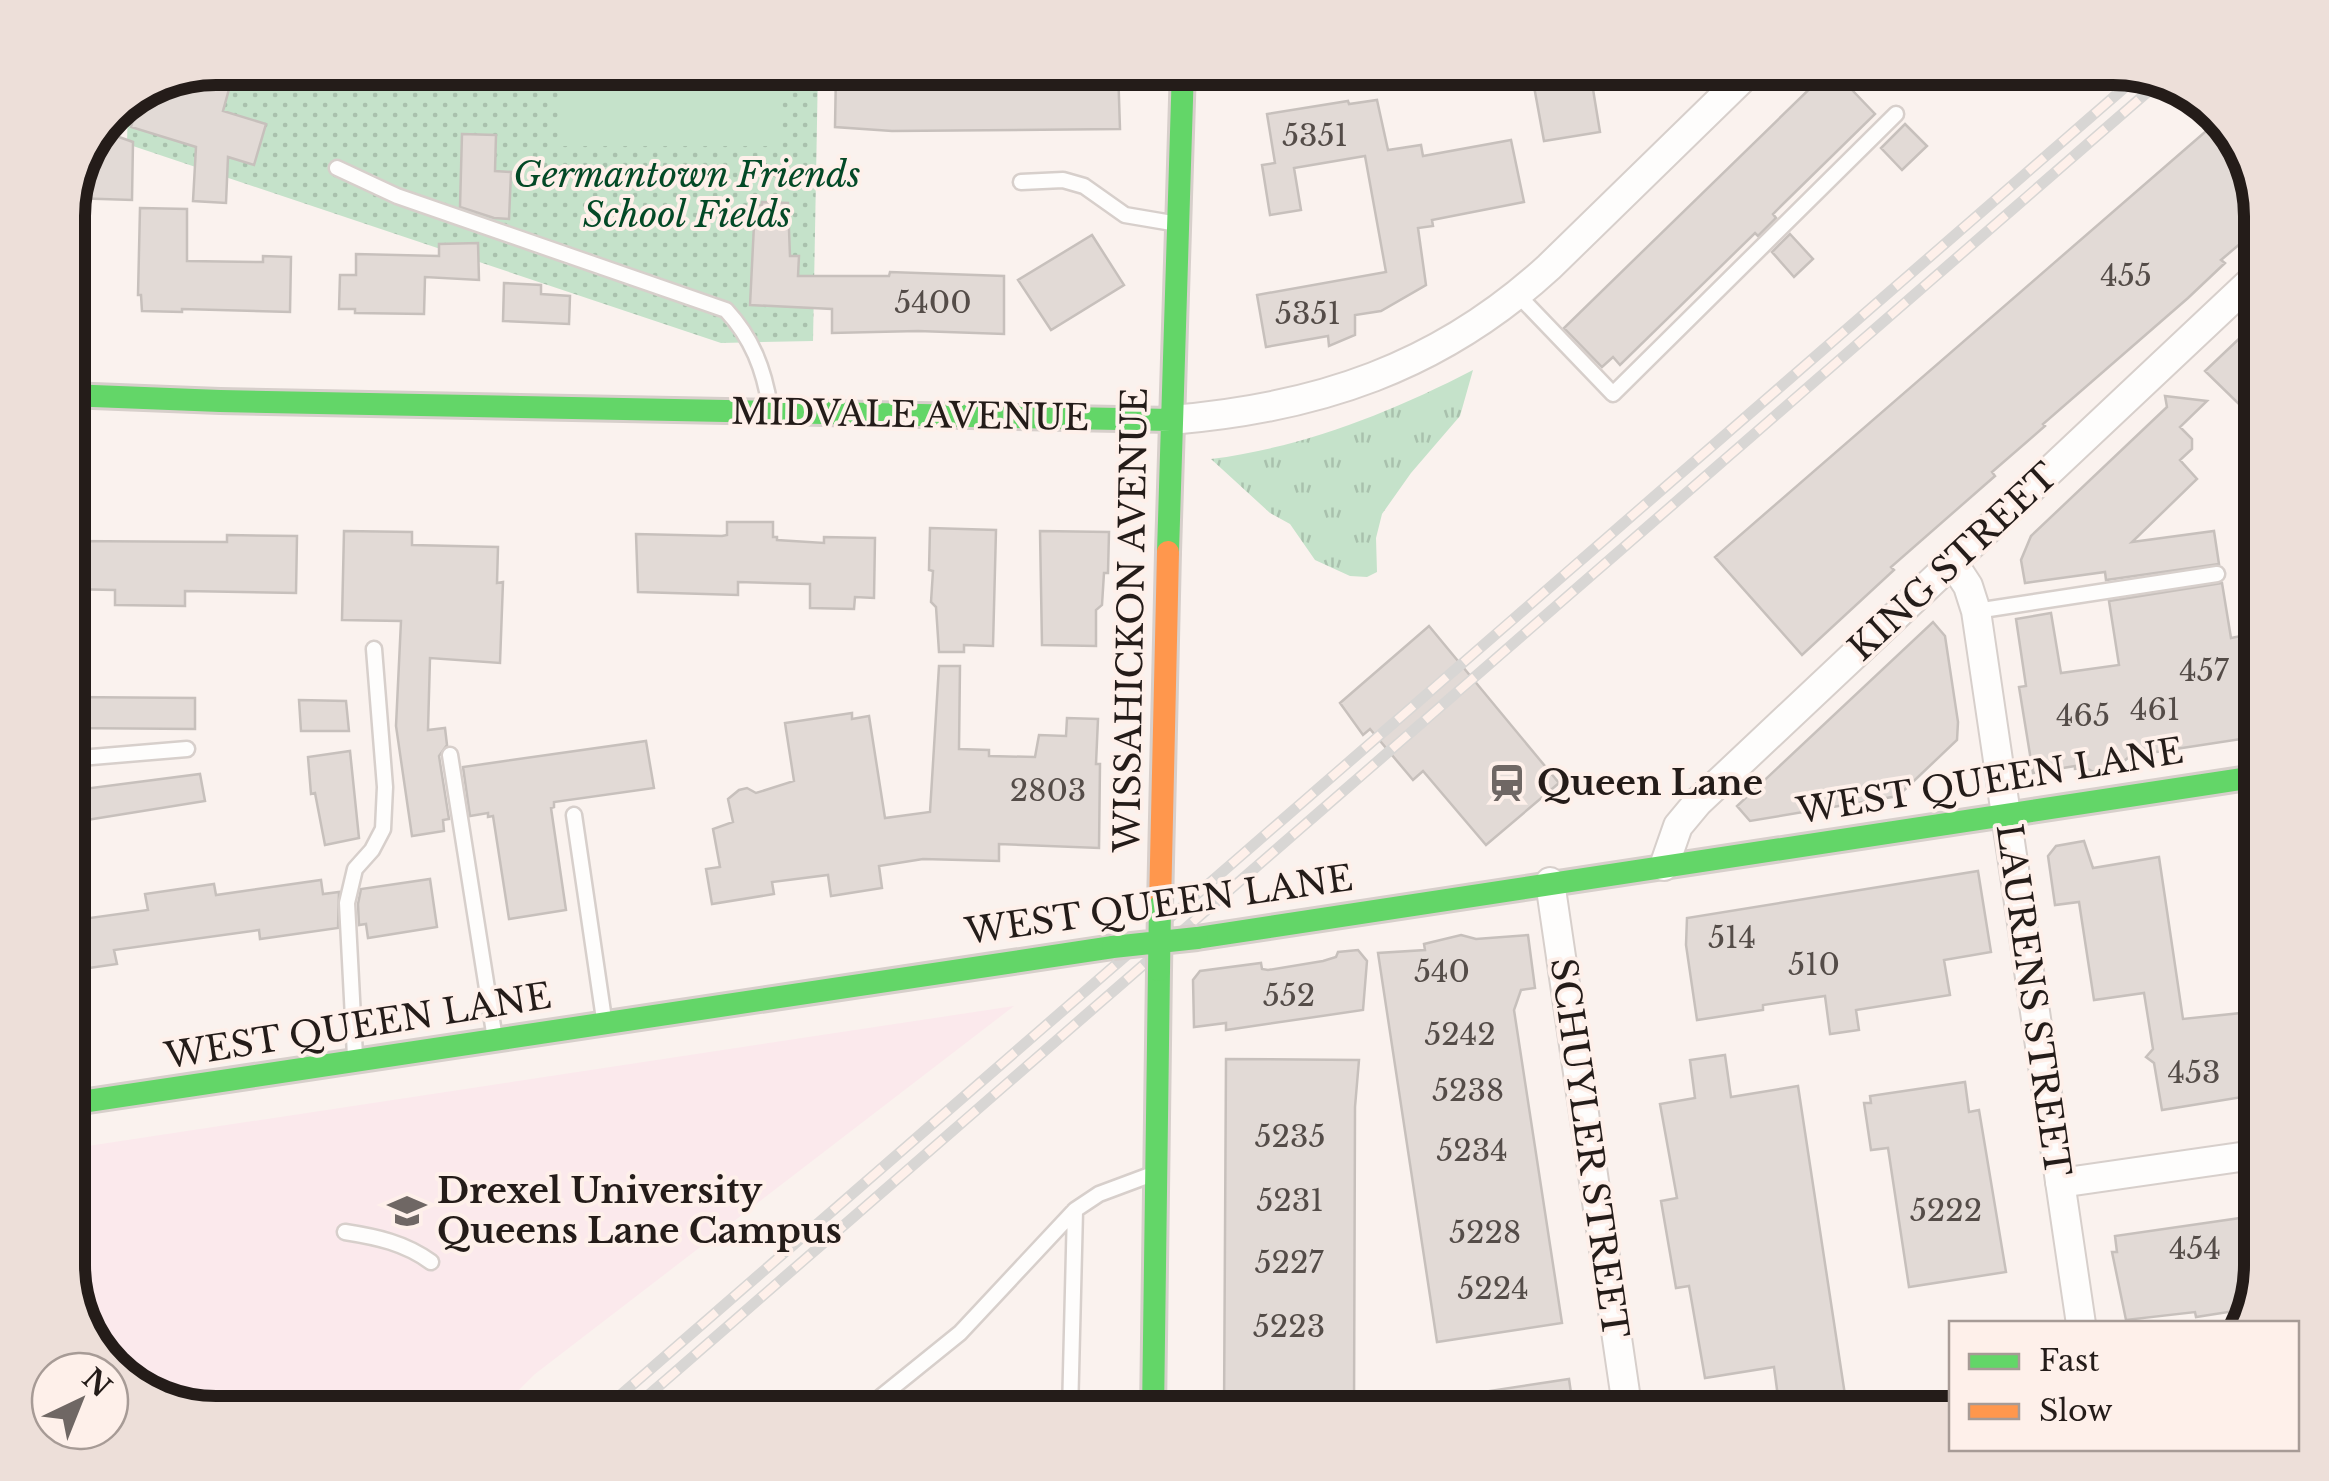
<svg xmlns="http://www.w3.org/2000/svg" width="2329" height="1481" viewBox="0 0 2329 1481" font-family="'Libre Baskerville',serif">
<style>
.education{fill:#fbe9ec}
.grass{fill:url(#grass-tufts)}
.park{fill:url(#park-dots)}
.garden{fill:#c5e2ca}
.building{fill:#e2dad6;stroke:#c7c0bc;stroke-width:2.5}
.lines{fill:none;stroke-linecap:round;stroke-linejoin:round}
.lane-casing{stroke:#d7cfcb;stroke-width:19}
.street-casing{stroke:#d7cfcb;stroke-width:32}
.fast-casing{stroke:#d7cfcb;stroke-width:28}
.slow-casing{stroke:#d7cfcb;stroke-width:28}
.lane{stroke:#fefdfc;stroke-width:14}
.street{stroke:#fefdfc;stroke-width:28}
.fast{stroke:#63d668;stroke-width:22}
.slow{stroke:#ff974d;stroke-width:22}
.rail-casing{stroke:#d8d6d4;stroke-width:11}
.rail{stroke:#fef0ea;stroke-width:8;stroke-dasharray:22;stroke-linecap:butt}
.fast-bridge-casing{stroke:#d7cfcb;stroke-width:28;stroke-linecap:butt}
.fast-bridge{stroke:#63d668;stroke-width:22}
.labels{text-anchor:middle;stroke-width:8;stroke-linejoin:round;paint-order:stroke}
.number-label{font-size:30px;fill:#544c48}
.park-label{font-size:35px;font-style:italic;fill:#034926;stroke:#fef0ea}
.street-label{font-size:35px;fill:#241c19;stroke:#fef0ea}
.poi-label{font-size:35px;font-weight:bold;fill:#241c19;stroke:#fef0ea;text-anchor:start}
.rim{fill:none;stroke:#241c19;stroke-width:12}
</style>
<defs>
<pattern id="grass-tufts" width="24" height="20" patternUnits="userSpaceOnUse" patternTransform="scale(2.5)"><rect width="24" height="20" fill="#c5e2ca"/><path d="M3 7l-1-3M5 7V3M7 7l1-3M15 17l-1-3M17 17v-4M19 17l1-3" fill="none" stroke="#a9c1ad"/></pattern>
<pattern id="park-dots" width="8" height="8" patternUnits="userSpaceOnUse" patternTransform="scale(2.5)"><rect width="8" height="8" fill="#c5e2ca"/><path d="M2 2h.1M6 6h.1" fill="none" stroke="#a9c1ad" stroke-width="1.8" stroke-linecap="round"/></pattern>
</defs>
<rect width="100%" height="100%" fill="#faf2ee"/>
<path class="education" d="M1014 1006 535 1374 496 1413H216L134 1389 87 1339 68 1274V1149Z"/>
<path class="grass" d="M1473 370 1460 416 1411 473 1382 514 1376 538 1377 572 1367 577 1350 576 1315 560 1290 524 1270 513 1211 459C1304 447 1390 413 1473 370Z"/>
<path class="park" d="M216 68H818L813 341 721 343 127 144 128 104Z"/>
<path class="garden" d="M242 68H382C336 80 287 92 242 68Z
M561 68H782V146H561Z"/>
<path class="building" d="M950 68H1011V74L1061 75V68H1118L1120 129 892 131 835 127 836 71 950 74Z
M1831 68 1875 114 1782 205 1773 214 1776 218 1758 236 1755 233 1620 365 1613 357 1602 367 1564 328Z
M1590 71 1600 132 1544 141 1533 81Z
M202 73 231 82 223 111 266 124 254 165 228 157 226 203 193 201 196 147 131 127 139 99Z
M1377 100 1388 150 1421 145 1423 156 1511 140 1524 202 1432 220 1433 226 1418 228 1426 285 1381 311 1355 315V335L1329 346 1328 336 1266 347 1257 295 1386 272 1365 156 1294 168 1301 210 1270 215 1262 165 1275 163 1267 114 1348 101 1349 104Z
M2220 119 2242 142 2261 207V226L2221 260 2225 263 2188 298 2043 424 2045 426 1992 472 1995 476 1891 567 1894 570 1802 655 1715 557Z
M1905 124 1927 146 1902 170 1881 148Z
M102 131 133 142 132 200 72 198 86 166 100 167Z
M462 134 496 135 495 171 511 172 509 219 494 218 460 207Z
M762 202 788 203 790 256H799L798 276H889L890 272 1004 276V334L918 331 832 333V309L750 305 755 205H762Z
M140 208 187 209V261L263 262V256L291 257 290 312 182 309V312L142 311 141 295H138Z
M1790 234 1813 259 1794 277 1772 252Z
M1092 235 1124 285 1051 330 1018 280Z
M478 243 479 280 425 277 424 314 355 313V309H339L340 275H356V254L439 256V244Z
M504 283 541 285V294L570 296 569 324 503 321Z
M2261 318V389L2242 407 2205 371Z
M2165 396 2207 401 2180 427 2192 439V449L2180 460 2197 479 2132 542 2214 531 2219 564 2106 580 2105 572 2025 583 2021 560 2031 536 2167 407Z
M727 522H773V537H777V540L824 543V537L875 538 874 598 855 597 854 609 810 608V584L738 582V595L638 592 636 534 722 536 727 535Z
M930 528 996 530 993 646 964 645V652H939L936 607 931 602 933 571 929 570Z
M344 531 412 532V545L498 547 497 583 503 582 500 663 430 658 428 730 445 728 447 745 439 756 449 819 443 820 444 831 412 836 396 726 401 621 342 620Z
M1040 531 1109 532 1108 573H1104L1102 605 1096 610V646L1042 645Z
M227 535 297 536 296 593 185 591V606L115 605V590L68 589V541L227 542Z
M2222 583 2231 638 2261 632V736L2130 756 2123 762 2104 765 2096 773 2086 768 2075 769V766L2033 773 2019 687 2026 686 2016 619 2051 613 2061 673 2119 665 2109 601Z
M1933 622 1945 636 1958 722 1957 740 1898 796 1750 821 1737 806Z
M1429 626 1559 783 1486 845 1423 771 1413 780 1370 729 1363 735 1340 703Z
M939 666H960L959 749 989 750V756L1035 757 1039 735 1066 736 1067 718 1098 719 1096 764H1100L1099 848 999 844V861L923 859 879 866 882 888 831 896 828 875 772 882 774 894 712 904 706 869 720 867 713 829 733 822 728 799 739 790 747 788 756 793 794 781 785 723 852 713V719L869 716 885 818 930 812Z
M68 697 195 698V729L68 728Z
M299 700 346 701 349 731H301Z
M646 741 654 788 554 802V807L551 808 566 910 509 919 493 816 488 817V813L470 816 463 767Z
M350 751 359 838 325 845 315 793 311 794 308 757Z
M200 774 205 801 68 823V791Z
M2084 841 2093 868 2159 857 2183 1019 2261 1011V1094L2162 1110 2154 1063 2146 1057 2153 1049 2144 993 2094 1000 2079 902 2055 905 2048 856 2056 846Z
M1978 871 1991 952 1944 960 1950 995 1856 1010 1859 1030 1830 1034 1825 996 1763 1005V1010L1697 1020 1686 945 1687 918Z
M430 879 437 927 368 938 366 924 359 925 358 904 361 889Z
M321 880 323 894 339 892 338 928 260 939 259 930 114 950 117 964 68 971V921L148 910 145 894 214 884 216 895Z
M1461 935 1476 939 1528 935 1535 988 1521 990 1514 1010 1562 1323 1437 1342 1378 953 1425 950 1424 944Z
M1358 950 1367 961 1363 1010 1226 1030V1023L1194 1027 1193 980 1200 971 1261 963 1262 969 1268 970 1323 961 1336 957 1338 952Z
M1725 1055 1731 1097 1798 1086 1845 1395 1819 1400 1818 1392 1778 1397 1774 1367 1705 1378 1689 1286 1676 1288 1661 1201 1677 1198 1660 1104 1695 1098 1690 1060Z
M1226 1059 1359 1060 1355 1107 1354 1414H1224Z
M1965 1082 1969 1112 1979 1110 2006 1272 1909 1287 1888 1148 1871 1150 1864 1103H1871L1870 1096Z
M2261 1215 2262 1265 2248 1309 2196 1317 2195 1312 2126 1320 2112 1252H2117L2115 1236Z
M1569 1379 1574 1414H1438L1437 1399Z"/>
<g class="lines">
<g class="lane-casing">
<path id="lane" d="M337 168 397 196 726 310C752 338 764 369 770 407
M1021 182 1063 180 1084 186 1125 215 1172 223
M1518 295 1613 394 1896 114
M1976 611 2217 574
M450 755 495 1039
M68 759 187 749
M574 815 604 1019
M355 1056 347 903 355 869 372 850 383 829 385 787 374 649
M1075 1210 1099 1194 1150 1175
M345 1232C377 1237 405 1243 431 1262
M861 1413 960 1333 1075 1210 1070 1413"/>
</g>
<g class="street-casing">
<path id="street" d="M1171 420C1317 408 1439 368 1549 267L1753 68
M1953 563 1968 586 1976 611 2081 1324
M1664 866 1678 826 1698 802 2261 272
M1550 882 1628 1413
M2060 1183 2261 1154"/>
</g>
<g class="fast-casing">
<path id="fast" d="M68 395 220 401 1171 420
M1168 552 1183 68
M1197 938 2261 776
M68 1104 1113 947
M1153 1413 1159 970"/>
</g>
<g class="slow-casing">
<path id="slow" d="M1160 906 1168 552"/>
</g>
<use href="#lane" class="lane"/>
<use href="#street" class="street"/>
<use href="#fast" class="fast"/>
<use href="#slow" class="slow"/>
<g class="rail-casing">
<path id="rail" d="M600 1413 2139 75
M628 1413 2159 82"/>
</g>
<use href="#rail" class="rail"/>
<g class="fast-bridge-casing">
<path id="fast-bridge" d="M1113 947 1197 938
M1159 970 1160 906"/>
</g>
<use href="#fast-bridge" class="fast-bridge"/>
</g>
<defs>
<g id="station-bare" transform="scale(3)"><path d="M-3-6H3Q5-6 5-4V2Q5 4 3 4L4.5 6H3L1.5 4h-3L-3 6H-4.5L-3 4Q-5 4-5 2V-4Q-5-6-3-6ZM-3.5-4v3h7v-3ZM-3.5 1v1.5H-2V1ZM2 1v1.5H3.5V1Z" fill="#6f6764" stroke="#fef0ea" stroke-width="2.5" paint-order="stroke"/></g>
<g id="university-bare" transform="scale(3)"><path d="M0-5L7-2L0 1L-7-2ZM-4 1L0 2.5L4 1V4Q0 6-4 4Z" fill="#6f6764" stroke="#fef0ea" stroke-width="2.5" paint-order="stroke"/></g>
</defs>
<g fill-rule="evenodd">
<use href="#station-bare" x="1507" y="783"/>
<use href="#university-bare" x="407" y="1211"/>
</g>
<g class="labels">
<g class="number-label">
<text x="1315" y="146">5351</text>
<text x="2126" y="286">455</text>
<text x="933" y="313">5400</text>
<text x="1308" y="324">5351</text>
<text x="2204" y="681">457</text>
<text x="2155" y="720">461</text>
<text x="2083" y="726">465</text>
<text x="1048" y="801">2803</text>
<text x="1732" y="948">514</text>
<text x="1814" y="975">510</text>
<text x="1442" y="982">540</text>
<text x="1289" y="1006">552</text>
<text x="1460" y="1045">5242</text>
<text x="2194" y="1083">453</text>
<text x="1468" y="1101">5238</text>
<text x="1290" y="1147">5235</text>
<text x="1472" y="1161">5234</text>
<text x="1290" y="1211">5231</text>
<text x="1946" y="1221">5222</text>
<text x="1485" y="1243">5228</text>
<text x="2195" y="1259">454</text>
<text x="1289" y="1273">5227</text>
<text x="1493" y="1299">5224</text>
<text x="1289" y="1337">5223</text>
</g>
<g class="park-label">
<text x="687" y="187">Germantown Friends<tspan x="687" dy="40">School Fields</tspan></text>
</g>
<g class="street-label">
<text transform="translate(910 415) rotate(1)" y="12">MIDVALE AVENUE</text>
<text transform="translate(1953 562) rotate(-43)" y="12">KING STREET</text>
<text transform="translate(1131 620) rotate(-89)" y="12">WISSAHICKON AVENUE</text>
<text transform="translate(1990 781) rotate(-9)" y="12">WEST QUEEN LANE</text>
<text transform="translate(1159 905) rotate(-8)" y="12">WEST QUEEN LANE</text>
<text transform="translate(2033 1000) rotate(82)" y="12">LAURENS STREET</text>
<text transform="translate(358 1026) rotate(-9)" y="12">WEST QUEEN LANE</text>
<text transform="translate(1589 1148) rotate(82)" y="12">SCHUYLER STREET</text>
</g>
<g class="poi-label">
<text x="1537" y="795">Queen Lane</text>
<text x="437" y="1203">Drexel University<tspan x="437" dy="40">Queens Lane Campus</tspan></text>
</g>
</g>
<path d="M0 0H2329V1481H0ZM216 85H2113A131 131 0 0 1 2244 216V1265A131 131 0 0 1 2113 1396H216A131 131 0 0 1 85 1265V216A131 131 0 0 1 216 85Z" fill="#eddfd9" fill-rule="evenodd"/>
<path class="rim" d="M216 85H2113A131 131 0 0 1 2244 216V1265A131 131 0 0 1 2113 1396H216A131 131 0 0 1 85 1265V216A131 131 0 0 1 216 85Z"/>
<rect x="1949" y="1321" width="350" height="130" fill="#fef0ea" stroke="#a79b96" stroke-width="2.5"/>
<rect x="1969" y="1354" width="50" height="15" fill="#63d668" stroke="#a79b96" stroke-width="2.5"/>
<text x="2039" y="1371" font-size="30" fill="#241c19">Fast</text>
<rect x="1969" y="1404" width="50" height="15" fill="#ff974d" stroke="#a79b96" stroke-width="2.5"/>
<text x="2039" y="1421" font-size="30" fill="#241c19">Slow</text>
<g transform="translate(80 1401) rotate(43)"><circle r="48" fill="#fef0ea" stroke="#a79b96" stroke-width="2.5"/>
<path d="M0-8L18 38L0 25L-18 38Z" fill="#6f6764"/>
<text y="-15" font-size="28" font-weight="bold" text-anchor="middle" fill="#241c19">N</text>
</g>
</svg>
